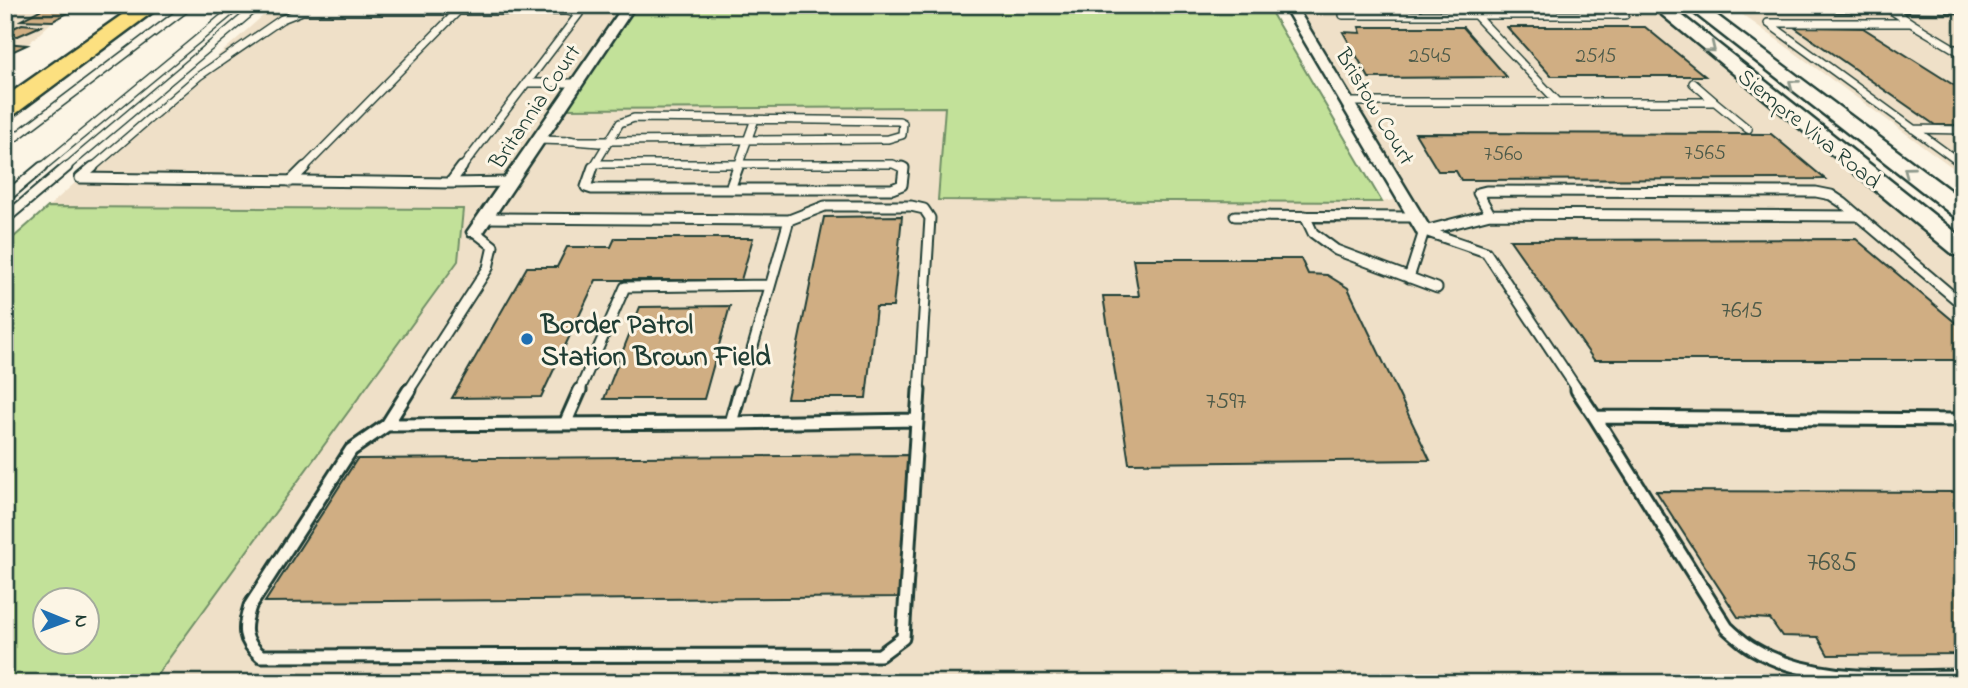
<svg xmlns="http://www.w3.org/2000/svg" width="1968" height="688" viewBox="0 0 1968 688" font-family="'Indie Flower',sans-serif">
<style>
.built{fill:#efe0c8}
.green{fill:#c2e199;stroke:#708f66;stroke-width:2;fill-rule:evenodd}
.building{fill:#d0ae83;stroke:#1f3d34;stroke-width:2}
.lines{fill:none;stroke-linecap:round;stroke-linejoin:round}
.lane-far2-casing{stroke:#1f3d34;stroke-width:10}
.lane-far1-casing{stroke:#1f3d34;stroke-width:13}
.lane-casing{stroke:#1f3d34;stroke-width:17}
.street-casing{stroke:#1f3d34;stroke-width:5}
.secondary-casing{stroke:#1f3d34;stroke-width:5}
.highway-casing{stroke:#1f3d34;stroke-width:5}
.lane-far2{stroke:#fcf5e5;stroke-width:7}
.lane-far1{stroke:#fcf5e5;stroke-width:9}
.lane{stroke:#fcf5e5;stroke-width:11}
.street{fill:#fcf5e5;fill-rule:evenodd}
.secondary{fill:#fcf5e5;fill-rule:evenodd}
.highway{fill:#fce080;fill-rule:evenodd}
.oneway{stroke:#8e998c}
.poi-dot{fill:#1f6fb2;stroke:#fcf5e5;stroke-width:2.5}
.labels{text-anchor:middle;stroke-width:6;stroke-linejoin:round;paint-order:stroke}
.far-number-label{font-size:21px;fill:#4b5948}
.far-street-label{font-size:23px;fill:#1f3d34;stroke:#fcf5e5}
.number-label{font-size:24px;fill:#4b5948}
.poi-label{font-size:28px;font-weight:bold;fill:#1f3d34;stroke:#fcf5e5;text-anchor:start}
.near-number-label{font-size:28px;fill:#4b5948}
</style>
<rect width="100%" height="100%" fill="#fcf5e5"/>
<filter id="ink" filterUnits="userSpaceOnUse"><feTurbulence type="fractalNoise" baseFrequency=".0143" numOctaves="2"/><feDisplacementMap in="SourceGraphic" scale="14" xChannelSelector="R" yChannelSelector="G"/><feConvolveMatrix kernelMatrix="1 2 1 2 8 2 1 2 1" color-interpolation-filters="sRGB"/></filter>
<g filter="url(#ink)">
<path class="built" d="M5 5H82L53 21 27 45 5 55Z
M275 5H630L560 108 945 107 938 200 1382 202 1404 198 1289 5H1657L1963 266V683H151L458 261 462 209 48 207Z
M1736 10 1963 13V175Z"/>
<path class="green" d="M630 5H1267L1382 202 938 200 945 107 559 109Z
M48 207 463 209 458 261 151 683H5V245ZM46 600H88V642H46Z"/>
<path class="building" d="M49 5H82L53 21 21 20Z
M22 24 41 26 18 36 5 35V32Z
M1359 27H1463L1507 77 1369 78 1343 32 1361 33Z
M1507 27H1645L1705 76H1551Z
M1794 27 1863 28 1963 91V125H1935Z
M5 43 27 45 5 55Z
M1415 133 1771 134 1825 179 1461 180 1456 171H1438Z
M902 216 893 307H876L866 398H787L824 217Z
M615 238H753L741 280H596L541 397 452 398 527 267H557L567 247H611Z
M1856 239 1963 329V360H1594L1510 240Z
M1133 259H1301L1308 274 1327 275 1348 288 1430 460 1129 463 1103 296H1139Z
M730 306 704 399H604L640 307Z
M911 455 902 597 265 602 357 459Z
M1656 491 1963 492V654L1828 655 1818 637 1782 636 1770 619 1738 617Z"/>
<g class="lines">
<g class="lane-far2-casing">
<path id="lane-far2" d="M1466 5 1558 102
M1885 6 1911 23H1768L1963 165
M1343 15H1625
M1911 23 1963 54
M526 83H577
M1693 83 1715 102
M1347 102H1715L1748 129
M634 118 899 121 903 123 902 135 888 139 609 141 620 123Z
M1913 129 1963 130
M538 140 574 141
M569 140 574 141
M574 141H609L599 143Z
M5 145 190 5
M596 164H893L904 169
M40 169 239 5
M64 169 259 5
M91 169 199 76 282 19 302 11H567L579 14 461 169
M303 169 459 10
M592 169 609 141
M737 169 755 119"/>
</g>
<g class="lane-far1-casing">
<path id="lane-far1" d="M93 167 80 178 450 183 462 167
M593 167 586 187 592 189H892L902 185 904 168 902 167
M290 182 305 167
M450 183 509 182
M730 189 738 167
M5 198 42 167
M1490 214 1859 216
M1235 216 1416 217
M1305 216 1313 233 1336 250 1437 288
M485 218 789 220 740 392
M5 219 67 167
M789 220 825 206H911L924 209 930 218 919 392
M1424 231 1490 214 1478 193 1486 191 1816 192 1831 195 1843 203 1963 305
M1425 231 1486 252 1579 392
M1409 278 1424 231
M408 392 488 268 493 246 475 232
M579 392 625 287 770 285"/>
</g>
<g class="lane-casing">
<path id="lane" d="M409 390 387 425 731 423 740 390
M1577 390 1595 417
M1963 420 1595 417 1727 628C1735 635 1743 643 1752 648 1813 685 1895 676 1963 676
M731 423 917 420
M565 424 580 390
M387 425 351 450 250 606C243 628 242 640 261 656L880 655 903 638 919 390"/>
</g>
<g class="street-casing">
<path id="street" d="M624 5H636L481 236H469L467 232Z
M1283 5H1295L1432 231 1430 235H1418L1416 231Z"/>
</g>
<g class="secondary-casing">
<path id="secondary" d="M1650 5H1669L1963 238V257L1954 255Z
M1684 5H1703L1963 200V219L1955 217Z
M1736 5H1963V12L1744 10Z"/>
</g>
<g class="highway-casing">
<path id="highway" d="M136 5H162L14 115 5 117V97Z"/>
</g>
<use href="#lane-far2" class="lane-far2"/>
<use href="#lane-far1" class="lane-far1"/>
<use href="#lane" class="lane"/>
<use href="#street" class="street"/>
<use href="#secondary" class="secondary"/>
<use href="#highway" class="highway"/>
</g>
<defs><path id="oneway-chevron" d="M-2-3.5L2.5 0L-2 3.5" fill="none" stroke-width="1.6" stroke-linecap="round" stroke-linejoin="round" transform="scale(1.75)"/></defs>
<g class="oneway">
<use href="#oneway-chevron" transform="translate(1711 48) rotate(39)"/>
<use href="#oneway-chevron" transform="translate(1793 84) rotate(-142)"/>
<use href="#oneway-chevron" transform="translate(1908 171) rotate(-143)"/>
</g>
</g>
<circle class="poi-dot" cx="527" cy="339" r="7"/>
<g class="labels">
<g class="far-number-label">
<text x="1430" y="62">2545</text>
<text x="1596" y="62">2515</text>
<text x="1705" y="159">7565</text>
<text x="1503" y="160">7560</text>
</g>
<g class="far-street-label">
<text transform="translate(534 106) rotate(-56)" y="8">Britannia Court</text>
<text transform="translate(1376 106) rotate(59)" y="8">Bristow Court</text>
<text transform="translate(1810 128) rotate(39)" y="8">Siempre Viva Road</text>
</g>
<g class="number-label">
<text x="1742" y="317">7615</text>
<text x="1226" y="408">7597</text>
</g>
<g class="poi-label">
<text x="541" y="333">Border Patrol<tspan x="541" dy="32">Station Brown Field</tspan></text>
</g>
<g class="near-number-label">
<text x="1832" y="570">7685</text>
</g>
</g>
<rect width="1968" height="688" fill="none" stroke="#fcf5e5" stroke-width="28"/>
<rect x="14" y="14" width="1940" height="660" fill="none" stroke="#1f3d34" stroke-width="2.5" filter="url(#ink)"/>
<g transform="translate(66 621) rotate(91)"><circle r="33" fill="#fcf5e5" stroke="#a4ab9e" stroke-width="2"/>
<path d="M0-5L12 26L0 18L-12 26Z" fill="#1f6fb2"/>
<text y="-10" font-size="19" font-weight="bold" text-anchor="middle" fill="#1f3d34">N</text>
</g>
</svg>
